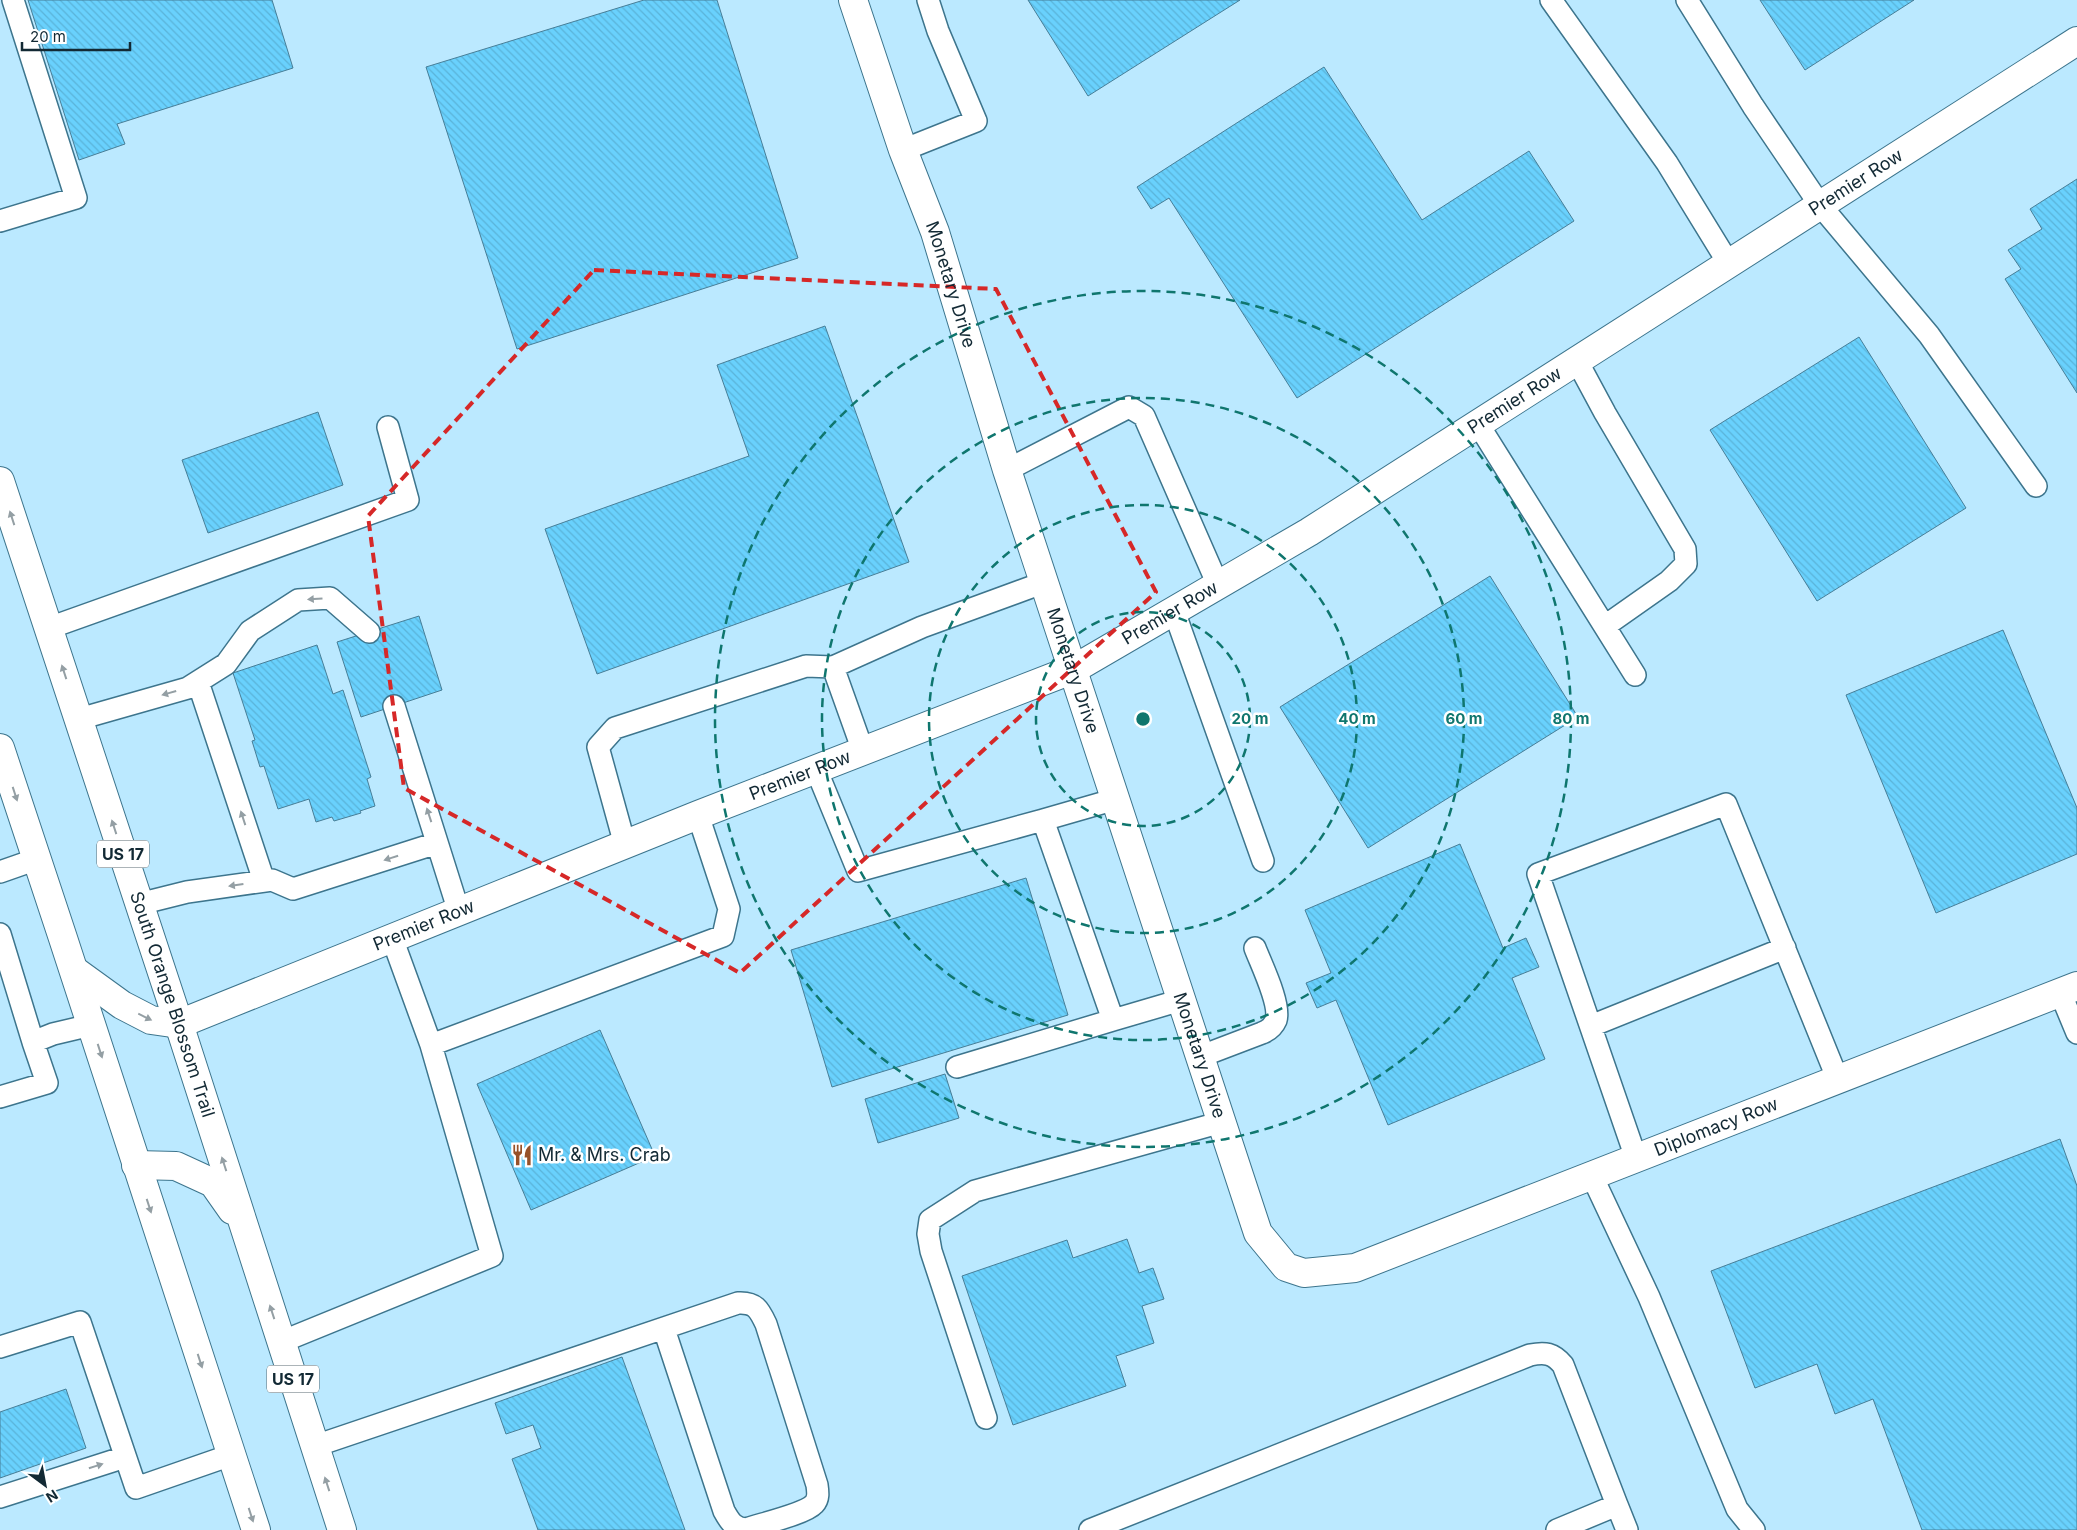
<svg xmlns="http://www.w3.org/2000/svg" width="2077" height="1530" viewBox="0 0 2077 1530" font-family="Inter,sans-serif">
<style>
.building{fill:url(#building-back-hatch);stroke:#477e97}
.lines{fill:none;stroke-linecap:round;stroke-linejoin:round}
.lane-casing{stroke:#3d758d;stroke-width:24}
.street-casing{stroke:#3d758d;stroke-width:30}
.secondary-casing{stroke:#3d758d;stroke-width:30}
.primary-casing{stroke:#3d758d;stroke-width:30}
.lane{stroke:#fff;stroke-width:21}
.street{stroke:#fff;stroke-width:28}
.secondary{stroke:#fff;stroke-width:28}
.primary{stroke:#fff;stroke-width:28}
.oneway{fill:#949fa4}
.marked{fill:none;stroke:#d62828;stroke-width:4;stroke-dasharray:10 6;stroke-linejoin:round}
.ring{fill:none;stroke:#0f766e;stroke-width:2.5;stroke-dasharray:9 6}
.labels{text-anchor:middle;stroke-width:5;stroke-linejoin:round;paint-order:stroke}
.shield{fill:#fff;stroke:#596971;stroke-width:1}
.shield-label{font-size:16px;font-weight:bold;fill:#122934}
.street-label{font-size:18px;fill:#122934;stroke:#fff}
.poi-label{font-size:18px;fill:#122934;stroke:#fff;text-anchor:start}
.centre{fill:#0f766e;stroke:#fff;stroke-width:2.5}
.ring-label{font-size:15px;text-anchor:middle;font-weight:bold;fill:#0f766e;stroke:#fff;stroke-width:5;stroke-linejoin:round;paint-order:stroke}
</style>
<defs>
<pattern id="building-back-hatch" width="6" height="6" patternUnits="userSpaceOnUse" patternTransform="scale(1.25)"><rect width="6" height="6" fill="#69d1fd"/><path d="M-1 5l2 2M0 0l6 6M5-1l2 2" fill="none" stroke="#5ab3d9"/></pattern>
</defs>
<rect width="100%" height="100%" fill="#bbe9ff"/>
<path class="building" d="M28 0H272L293 68 117 124 125 144 79 160Z
M644 0H717L798 258 517 349 426 67Z
M1028 0H1240L1088 96Z
M1760 0H1914L1805 70Z
M1324 67 1422 220 1529 151 1574 221 1297 398 1169 198 1151 209 1137 187Z
M2077 179V393L2005 279 2021 269 2008 250 2042 229 2030 209Z
M825 326 909 562 597 674 545 529 749 456 717 365Z
M1859 337 1966 508 1817 601 1710 430Z
M318 412 343 485 208 533 182 460Z
M1490 576 1578 717 1368 848 1280 707Z
M419 616 442 690 361 717 337 642Z
M2003 630 2077 808V854L1936 913 1846 695Z
M317 645 333 694 343 690 371 777 367 779 375 806 360 811 361 813 334 821 332 817 316 822 309 799 278 809 264 766 260 767 252 741 255 740 233 673Z
M1460 844 1503 948 1526 938 1539 967 1512 978 1545 1059 1388 1125 1336 1000 1317 1008 1306 983 1331 973 1305 910Z
M1026 878 1068 1015 832 1087 791 950Z
M600 1030 655 1156 531 1210 477 1084Z
M945 1074 959 1118 878 1143 865 1099Z
M2060 1139 2077 1186V1530H1922L1873 1399 1835 1414 1817 1364 1755 1388 1711 1271Z
M1127 1239 1139 1273 1153 1268 1164 1299 1142 1306 1154 1343 1116 1356 1126 1386 1013 1425 962 1276 1067 1240 1073 1258Z
M622 1357 685 1530H538L512 1459 541 1448 533 1425 506 1434 495 1403Z
M66 1389 86 1448 0 1478V1412Z"/>
<g class="lines">
<g class="lane-casing">
<path id="lane" d="M1551 0 1667 163 1729 264
M1687 0 1753 106 1820 205 1929 335 2036 486
M903 150 976 121 938 31 928 0
M0 221 76 198 13 0
M1577 361 1605 413 1685 549 1686 564 1669 581 1605 626
M1478 424 1635 675
M1007 470 1129 407 1144 416 1218 585
M1174 611 1263 861
M49 628 408 500 388 427
M833 667 922 627 1045 582
M198 682 264 881
M394 706 459 912
M79 719 188 688 226 664 250 631 298 600 330 598 369 632
M816 769 858 871 1043 820
M1116 799 1043 820 1113 1020 1181 1000
M625 845 598 747 615 728 806 666 833 667 863 751
M0 872 37 859
M139 904 187 892 272 880 293 889 437 843
M0 934 33 1042
M392 938 431 1045 723 936 729 909 698 815
M2060 992 2077 1033
M1591 1026 1785 948
M1199 1057 1262 1033C1269 1030 1273 1027 1276 1020 1281 1004 1261 964 1255 948
M957 1067 1113 1020
M0 1097 47 1083 33 1042 53 1034 91 1025
M1636 1158 1538 874 1726 804 1838 1080
M1592 1176 1649 1297 1737 1509 1754 1530
M281 1342 492 1256 431 1045
M0 1347 80 1322 136 1488 231 1455
M986 1418 931 1251 928 1234 930 1220 975 1191 1222 1122
M315 1446 738 1303C755 1302 759 1309 766 1324L817 1485C818 1492 819 1499 814 1504 805 1514 760 1524 746 1529 734 1528 730 1522 724 1511L664 1329
M0 1497 125 1457
M1090 1530 1530 1355C1545 1352 1553 1353 1563 1365L1617 1505
M1557 1530 1617 1505 1627 1530"/>
</g>
<g class="street-casing">
<g id="street">
<path id="s1" d="M853 0 903 150 935 232 1007 470 1258 1233 1286 1267 1304 1273 1355 1268 2077 986"/>
</g>
</g>
<g class="secondary-casing">
<g id="secondary">
<path id="s2" d="M179 1024 698 815 1074 669 1309 532 2077 41"/>
</g>
</g>
<g class="primary-casing">
<g id="primary">
<path id="s3" d="M0 481 179 1024 342 1530"/>
<path d="M0 748C87 1008 170 1269 256 1530"/>
<path d="M75 971 122 1005 151 1020 179 1024"/>
<path d="M136 1165 176 1166 213 1183 232 1210"/>
</g>
</g>
<use href="#lane" class="lane"/>
<use href="#street" class="street"/>
<use href="#secondary" class="secondary"/>
<use href="#primary" class="primary"/>
</g>
<defs><path id="oneway-solid" d="M-6-.8H1V-3.2L6.5 0L1 3.2V.8H-6Z" transform="scale(1.25)"/></defs>
<g class="oneway">
<use href="#oneway-solid" transform="translate(12 518) rotate(-108)"/>
<use href="#oneway-solid" transform="translate(315 599) rotate(176)"/>
<use href="#oneway-solid" transform="translate(64 672) rotate(-108)"/>
<use href="#oneway-solid" transform="translate(169 693) rotate(164)"/>
<use href="#oneway-solid" transform="translate(15 794) rotate(72)"/>
<use href="#oneway-solid" transform="translate(429 815) rotate(-108)"/>
<use href="#oneway-solid" transform="translate(243 818) rotate(-108)"/>
<use href="#oneway-solid" transform="translate(114 827) rotate(-108)"/>
<use href="#oneway-solid" transform="translate(391 858) rotate(162)"/>
<use href="#oneway-solid" transform="translate(236 885) rotate(172)"/>
<use href="#oneway-solid" transform="translate(145 1017) rotate(26)"/>
<use href="#oneway-solid" transform="translate(100 1051) rotate(72)"/>
<use href="#oneway-solid" transform="translate(224 1164) rotate(-108)"/>
<use href="#oneway-solid" transform="translate(149 1206) rotate(72)"/>
<use href="#oneway-solid" transform="translate(272 1312) rotate(-108)"/>
<use href="#oneway-solid" transform="translate(200 1361) rotate(72)"/>
<use href="#oneway-solid" transform="translate(96 1466) rotate(-18)"/>
<use href="#oneway-solid" transform="translate(327 1484) rotate(-108)"/>
<use href="#oneway-solid" transform="translate(251 1515) rotate(72)"/>
</g>
<path class="marked" d="M594 270 996 289 1156 592 740 973 404 788 368 516Z"/>
<g class="ring">
<circle cx="1143" cy="719" r="107"/>
<circle cx="1143" cy="719" r="214"/>
<circle cx="1143" cy="719" r="321"/>
<circle cx="1143" cy="719" r="428"/>
</g>
<defs>
<g id="restaurant-bare" transform="scale(1.725)"><path d="M-5-6h1v4h1v-4h1v4h1v-4h1v5L-1.5 .5V6h-2V.5L-5-1ZM5-6V6H3V1.5H1.5Q1.5-4 5-6Z" fill="#975128" stroke="#fff" stroke-width="2.5" paint-order="stroke"/></g>
</defs>
<g fill-rule="evenodd">
<use href="#restaurant-bare" x="522" y="1155"/>
</g>
<g class="labels">
<g class="shield">
<rect x="97" y="840.5" width="52" height="27" rx="4"/>
<rect x="267" y="1365.5" width="52" height="27" rx="4"/>
</g>
<g class="shield-label">
<text x="123" y="860">US 17</text>
<text x="293" y="1385">US 17</text>
</g>
<g class="street-label">
<text dy="6" stroke="none"><textPath href="#s2" startOffset="1884">Premier Row</textPath></text>
<text dy="6" stroke="none"><textPath href="#s1" startOffset="301">Monetary Drive</textPath></text>
<text dy="6" stroke="none"><textPath href="#s2" startOffset="1479">Premier Row</textPath></text>
<text dy="6" stroke="none"><textPath href="#s2" startOffset="1074">Premier Row</textPath></text>
<text dy="6" stroke="none"><textPath href="#s1" startOffset="706">Monetary Drive</textPath></text>
<text dy="6" stroke="none"><textPath href="#s2" startOffset="669">Premier Row</textPath></text>
<text dy="6" stroke="none"><textPath href="#s2" startOffset="264">Premier Row</textPath></text>
<text dy="6" stroke="none"><textPath href="#s3" startOffset="551">South Orange Blossom Trail</textPath></text>
<text dy="6" stroke="none"><textPath href="#s1" startOffset="1111">Monetary Drive</textPath></text>
<text dy="6" stroke="none"><textPath href="#s1" startOffset="1800">Diplomacy Row</textPath></text>
</g>
<g class="poi-label">
<text x="538" y="1161">Mr. &amp; Mrs. Crab</text>
</g>
</g>
<circle cx="1143" cy="719" r="8" class="centre"/>
<g class="ring-label">
<text x="1250" y="724">20 m</text>
<text x="1357" y="724">40 m</text>
<text x="1464" y="724">60 m</text>
<text x="1571" y="724">80 m</text>
</g>
<g transform="translate(45 1485) rotate(148)" stroke="#ffffff" stroke-width="4" paint-order="stroke">
<path d="M0-4L9 19L0 12L-9 19Z" fill="#122934"/>
<text y="-8" font-size="14" font-weight="bold" text-anchor="middle" fill="#122934">N</text>
</g>
<path d="M22 42v8h108v-8" fill="none" stroke="#122934" stroke-width="2.5"/>
<text x="30" y="42" font-size="15" fill="#122934" stroke="#ffffff" stroke-width="4" paint-order="stroke">20 m</text>
</svg>
